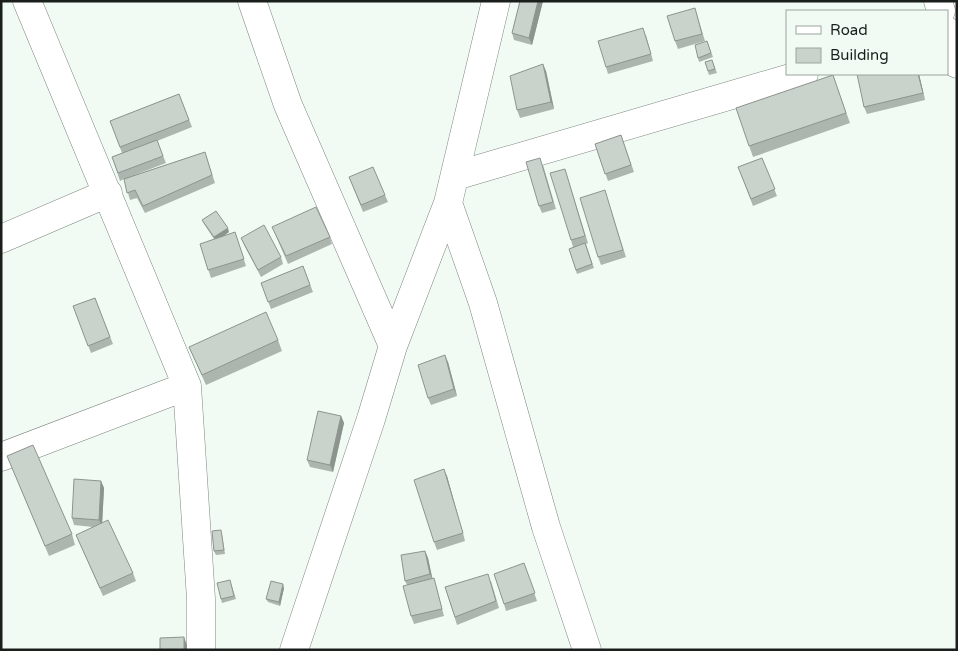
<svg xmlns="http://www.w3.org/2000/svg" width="958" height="651" viewBox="0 0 958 651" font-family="'Varela Round',sans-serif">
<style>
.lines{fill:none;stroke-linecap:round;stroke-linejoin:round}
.minor-casing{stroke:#7d867f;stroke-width:29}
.minor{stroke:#fff;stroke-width:28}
.wall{fill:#adb5af}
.shaded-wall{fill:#8d948e}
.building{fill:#c9d3cb;stroke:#8d948e}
</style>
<rect width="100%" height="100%" fill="#f1fbf3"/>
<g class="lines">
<g class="minor-casing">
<path id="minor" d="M27 1 187 386 201 599V650
M252 1 288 105 393 346
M938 1 941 11
M947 31 957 64
M455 176 804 74
M448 203 483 303 546 527 587 650
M1 239 108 193
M1 457 187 386
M294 650 371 419 393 346 448 203 496 1"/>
</g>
<use href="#minor" class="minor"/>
</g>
<path class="wall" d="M520 1H543L532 45 514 40 512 33Z
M695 8 705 41 678 49 675 41Z
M646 35 653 61 608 74 606 67Z
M707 41 713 57 699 62 698 58Z
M712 60 717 73 709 75 705 62Z
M546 71 554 109 520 118 517 110Z
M859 74H919L925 100 867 114 864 107Z
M833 75 850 123 753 157 736 108Z
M179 94 192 127 157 141 166 163 132 176 205 152 215 183 145 213 137 198 130 200 124 179 120 181 112 157 122 153 110 121Z
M621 135 634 172 608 181 595 144Z
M762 158 777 196 753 206 738 167Z
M543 165 556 209 542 213 539 206Z
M565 169 588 243 586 244 594 268 577 274 569 249 573 247 571 240Z
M349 177 385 195 388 202 363 212Z
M607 198 626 257 601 265 598 257Z
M202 220 229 232 222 237 235 232 246 266 211 278 200 244 214 239 204 224Z
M272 227 330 237 332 244 288 264Z
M241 238 281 257 283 264 261 277 244 245Z
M303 266 313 292 271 309 261 283Z
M95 298 113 344 91 353 73 306Z
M278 340 282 351 206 385 189 347Z
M448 362 457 396 431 405 428 398Z
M341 416 344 423 333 472 310 467 307 460Z
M7 456 72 534 75 545 49 556Z
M447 476 465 541 437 550 434 542Z
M101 481 104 488 102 523 133 573 136 581 103 596 76 535 93 527 74 525 72 518Z
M222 534 225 554 216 555 214 551Z
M425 551 428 558 432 578 436 585 444 616 414 624 411 616 407 585 405 581Z
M524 563 537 601 506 611 504 604Z
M230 580 236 599 222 603 221 599Z
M491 581 499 608 457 625 445 587Z
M284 588 280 606 268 602 266 599Z"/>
<path class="shaded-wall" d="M538 1H543L532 45 529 38Z
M543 64 546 71 554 109 551 102Z
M918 74H919L925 100 923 93Z
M228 228 229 232 216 241 214 237Z
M445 355 448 362 457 396 454 389Z
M341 416 344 423 333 472 330 465Z
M444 469 447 476 465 541 463 533Z
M101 481 104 488 102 527 99 520Z
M425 551 428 558 433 581 430 574Z
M283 584 284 588 280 606 279 602Z
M184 637 187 645V650H184Z"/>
<path class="building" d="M520 1H538L529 38 512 33Z
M695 8 702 34 675 41 667 16Z
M643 28 651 54 606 67 598 41Z
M707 41 711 53 698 58 695 45Z
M712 60 715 69 708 71 705 62Z
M543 64 551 102 517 110 510 76Z
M857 74H918L923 93 864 107Z
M833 75 846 113 749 146 736 108Z
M179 94 189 120 120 147 110 121Z
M621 135 631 165 605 174 595 144Z
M157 140 163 156 118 173 112 157Z
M205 152 212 175 143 206 135 190 127 193 124 179Z
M540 158 553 202 539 206 526 162Z
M762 158 775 189 751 199 738 167Z
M373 167 385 195 361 205 349 177Z
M565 169 585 236 571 240 550 173Z
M605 190 623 250 598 257 580 198Z
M316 207 330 237 286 256 272 227Z
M216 211 228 228 214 237 202 220Z
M264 225 281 257 258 270 241 238Z
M235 232 244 259 208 270 200 244Z
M585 243 592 264 576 270 569 249Z
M303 266 310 285 268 302 261 283Z
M95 298 110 337 88 346 73 306Z
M266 312 278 340 202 375 189 347Z
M445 355 454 389 428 398 418 365Z
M318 411 341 416 330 465 307 460Z
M33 445 72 534 45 546 7 456Z
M444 469 463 533 434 542 414 480Z
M74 479 101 481 99 520 72 518Z
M108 520 133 573 100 588 76 535Z
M221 530 224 550 214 551 212 531Z
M425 551 430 574 405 581 401 555Z
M524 563 535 593 504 604 494 574Z
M488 574 496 601 455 617 445 587Z
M434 578 442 609 411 616 403 586Z
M230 580 234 596 221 599 217 583Z
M271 581 283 584 279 602 266 599Z
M184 637V650H160V638Z"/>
<rect width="958" height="651" fill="none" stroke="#1b1f1c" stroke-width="5"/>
<rect x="786" y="10" width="162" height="65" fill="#f1fbf3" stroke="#9ba39d"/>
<rect x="796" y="26" width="25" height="8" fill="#ffffff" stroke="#9ba39d"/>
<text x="830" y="35" font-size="15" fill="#1b1f1c">Road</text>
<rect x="796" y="48" width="25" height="15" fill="#c9d3cb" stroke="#9ba39d"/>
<text x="830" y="60" font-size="15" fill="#1b1f1c">Building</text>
</svg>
